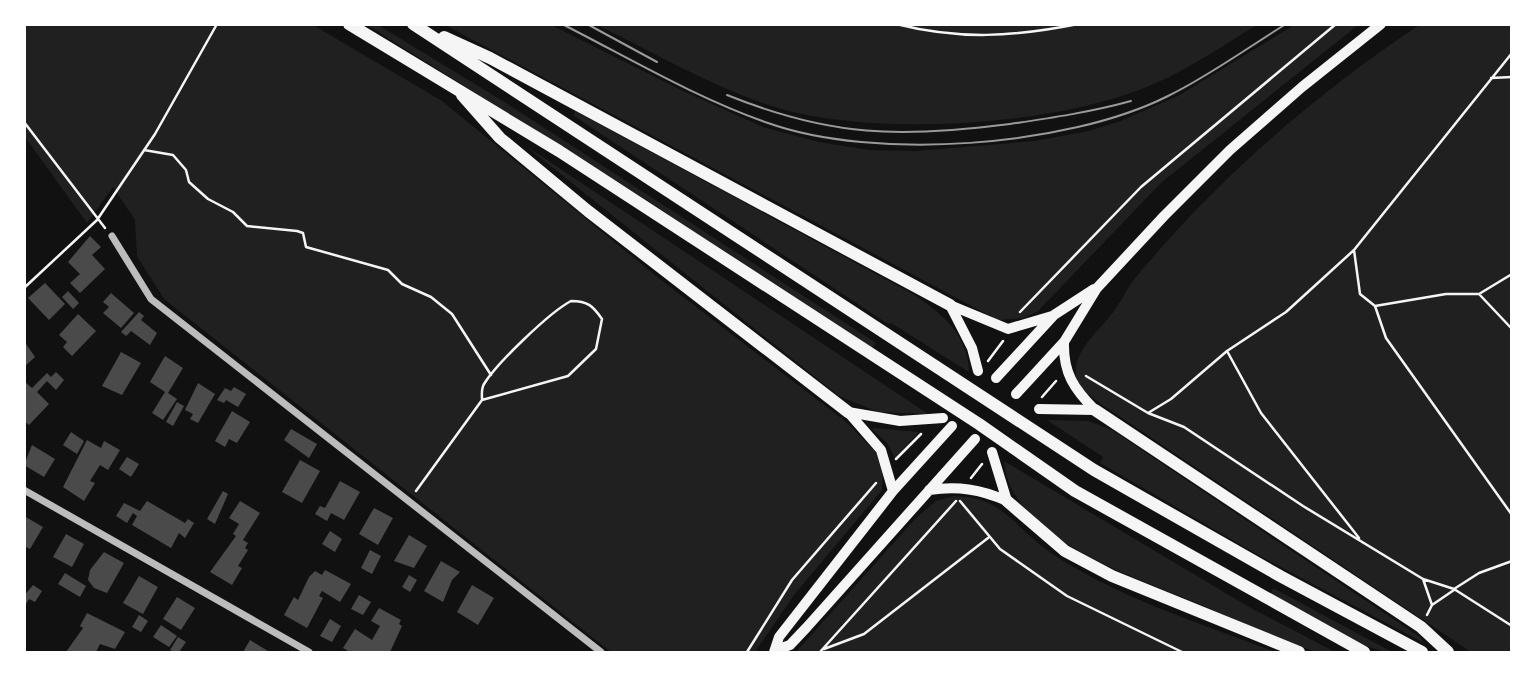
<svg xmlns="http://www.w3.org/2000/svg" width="1536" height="677" viewBox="0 0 1536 677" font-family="'Zilla Slab',serif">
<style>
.green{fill:#202020}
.building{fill:#4a4a4a}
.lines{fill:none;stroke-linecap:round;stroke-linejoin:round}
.path{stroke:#f5f5f5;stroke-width:2.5}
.minor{stroke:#bcbcbc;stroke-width:7}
.secondary{stroke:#f5f5f5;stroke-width:10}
.trunk{stroke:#f5f5f5;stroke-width:12}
.tram{stroke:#9a9a9a;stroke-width:2}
</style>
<rect width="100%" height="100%" fill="#111"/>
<path class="green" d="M24 25H313L442 101 661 280 845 421 878 454 883 469 882 490 794 595 755 652H611L164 299 137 256 135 220 113 187 87 223 25 137Z
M367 25H378L506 103 876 343 871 350 645 199Z
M445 25H551L681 90 763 127 819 142 869 150 916 151 1035 141 1088 131 1118 122 1178 96 1294 25H1358L1161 183 1038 311 1024 318 998 320Z
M597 25H1257C1225 44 1191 68 1156 83 1061 126 875 138 775 107 714 88 655 53 597 25Z
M1419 25H1511V652H1471L1101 404C1093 397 1077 388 1076 378 1072 350 1100 331 1114 311 1123 298 1130 283 1141 271 1221 176 1316 94 1419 25Z
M575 111 913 294C942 314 968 334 969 372L891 323 888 324 574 116Z
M523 144 928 414 878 412 839 396Z
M1047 420 1088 421 1112 430 1420 637 1424 643 1262 557 1100 463 1103 457Z
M874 428 919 432 895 458 887 443 872 429Z
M1004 461 1249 607 1335 652H1315C1274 636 1233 619 1192 601 1132 576 1010 537 1004 461Z
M953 496C1005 497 1013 527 1051 553 1118 598 1200 623 1275 652H796L916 518 936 501Z
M1273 588 1392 652C1365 653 1298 608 1271 593Z"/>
<path class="building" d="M90 236 101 247 92 255 105 269 80 293 70 283 80 274 68 262Z
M45 283 65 304 49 320 28 298Z
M68 291 79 303 73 309 62 297Z
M111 293 134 313 121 328 103 313 109 307 103 302Z
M139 312 144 316 141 320 157 333 150 345 131 331 126 336 121 332Z
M78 314 96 331 72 356 63 347 67 342 59 335Z
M24 341 35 357 24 367Z
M121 352 141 363 122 395 102 386Z
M165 356 183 368 168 393 177 399 163 420 152 413 165 392 150 382Z
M56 372 64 380 56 390 47 381 37 392 49 404 29 425 24 421V381L32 388 47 373 51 377Z
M198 383 215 394 198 423 190 419 193 414 185 410Z
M234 387 246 394 238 407 226 400 224 403 217 400 225 388 231 391Z
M177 402 184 406 173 426 166 422Z
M232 411 250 422 237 443 229 439 225 447 215 441Z
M291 429 317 444 309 458 284 440Z
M71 432 84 441 77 454 63 445Z
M87 440 101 448 104 441 120 450 108 470 100 465 90 481 95 483 84 501 63 487Z
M32 445 55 459 44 477 24 465Z
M127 457 139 464 131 477 119 469Z
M300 460 320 471 302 503 282 492Z
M340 481 360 492 344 520 331 513 327 521 315 514 320 506 325 508Z
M223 491 228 494 215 524 207 519Z
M147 501 185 523 188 519 194 523 185 538 179 533 171 548 132 525 137 516 133 513 127 523 116 516 124 503 140 511Z
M240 501 260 513 243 540 248 543 245 548 248 550 238 566 242 568 232 585 210 572 236 536 233 534 239 524 229 518Z
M374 508 393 518 378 545 359 534Z
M24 516 43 527 30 549 24 546Z
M330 531 342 539 335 552 322 544Z
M66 534 84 544 72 567 53 557Z
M409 535 427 546 414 568 394 561Z
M370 550 381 556 372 574 361 568Z
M104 552 124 563 107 593 94 588 88 580 90 570Z
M441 561 460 572 452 580 443 602 424 591Z
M325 570 351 584 340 602 322 591 319 596 323 598 307 628 284 615 294 597 298 600 309 577 315 571 322 575Z
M65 573 86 586 80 597 58 584Z
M409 575 417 580 410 592 402 587Z
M139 576 158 587 143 614 123 603Z
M33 585 42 591 35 602 29 599 24 607V596Z
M472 585 494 598 478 625 457 612Z
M359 595 371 602 363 615 351 609Z
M177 597 195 608 181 630 163 619Z
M379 608 401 620 399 624 402 626 390 652H350L343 648 355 629 372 640 380 626 371 621Z
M87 613 125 632 115 649 100 644 96 652H66L83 628 80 626Z
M139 615 148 621 141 632 132 627Z
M330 619 341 626 332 642 320 636Z
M161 625 177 636 169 647 153 637Z
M178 637 186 642 179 652H175L170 650Z
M250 640 268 651 267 652H243Z"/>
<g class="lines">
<path class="path" d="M896 24C960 40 1013 37 1078 24
M1491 78 1512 77
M24 122 105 228
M144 150 173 155 186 170 189 182 208 199 233 212 247 226 297 231 303 233 306 247 388 270 402 284 431 297 452 314 491 375
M1354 250 1360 294 1375 306 1446 294H1479
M1512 274 1479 294 1512 329
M24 288 97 220 155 134 217 24
M571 301C588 301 593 306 602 319L596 349 568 376 482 400C482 394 481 389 484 384 497 363 550 312 571 301Z
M1375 306 1386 338 1512 515
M1020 312 1141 187 1336 24
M1227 351 1261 413 1359 538
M988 361 1003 341
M1086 376 1148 413 1171 399 1227 351 1286 312 1354 250 1512 53
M1042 397 1056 381
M1148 413 1184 427 1303 506 1423 579 1432 605 1427 615
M896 459 921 434
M971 478 982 464
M416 491 482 400
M960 501 1000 549 1067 596 1182 652
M1423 579 1454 589 1512 626
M1454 589 1479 573 1512 561
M1432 605 1454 590
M824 649 864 634 988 538
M747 652 792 580 876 483
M820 652 956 501"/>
<path class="minor" d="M112 236 151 299 601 652
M24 490 309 652"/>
<path class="secondary" d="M950 305 1008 329 1052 316
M950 305 972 348 978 371
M1064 342C1063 373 1074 389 1095 410
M996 378 1054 315 1094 289
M1016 394 1064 342 1097 288 1164 216 1230 150 1302 87 1381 24
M1039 409 1095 410
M848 412 900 421 943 418
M848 412 881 450 893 491
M992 452 1007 501
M929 490C958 486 980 489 1007 501
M776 650 790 645 807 627 975 439
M774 652 779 637 893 491 952 426"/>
<path class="trunk" d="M349 24 559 151 979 424 1075 491 1364 652
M413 24 1094 470 1280 576 1422 652
M444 37 490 58 950 305
M462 95 500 138 588 211 848 412
M1095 410 1421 627 1448 652
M1007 501 1065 551 1112 576 1299 652"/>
<path class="tram" d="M562 24C629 58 696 98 768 123 874 161 1067 147 1168 96 1209 76 1247 48 1286 24
M587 24 657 62
M727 95C831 137 900 138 1010 124 1051 118 1091 112 1131 101"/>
</g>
<rect width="1536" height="677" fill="none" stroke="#ffffff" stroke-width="52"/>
</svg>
